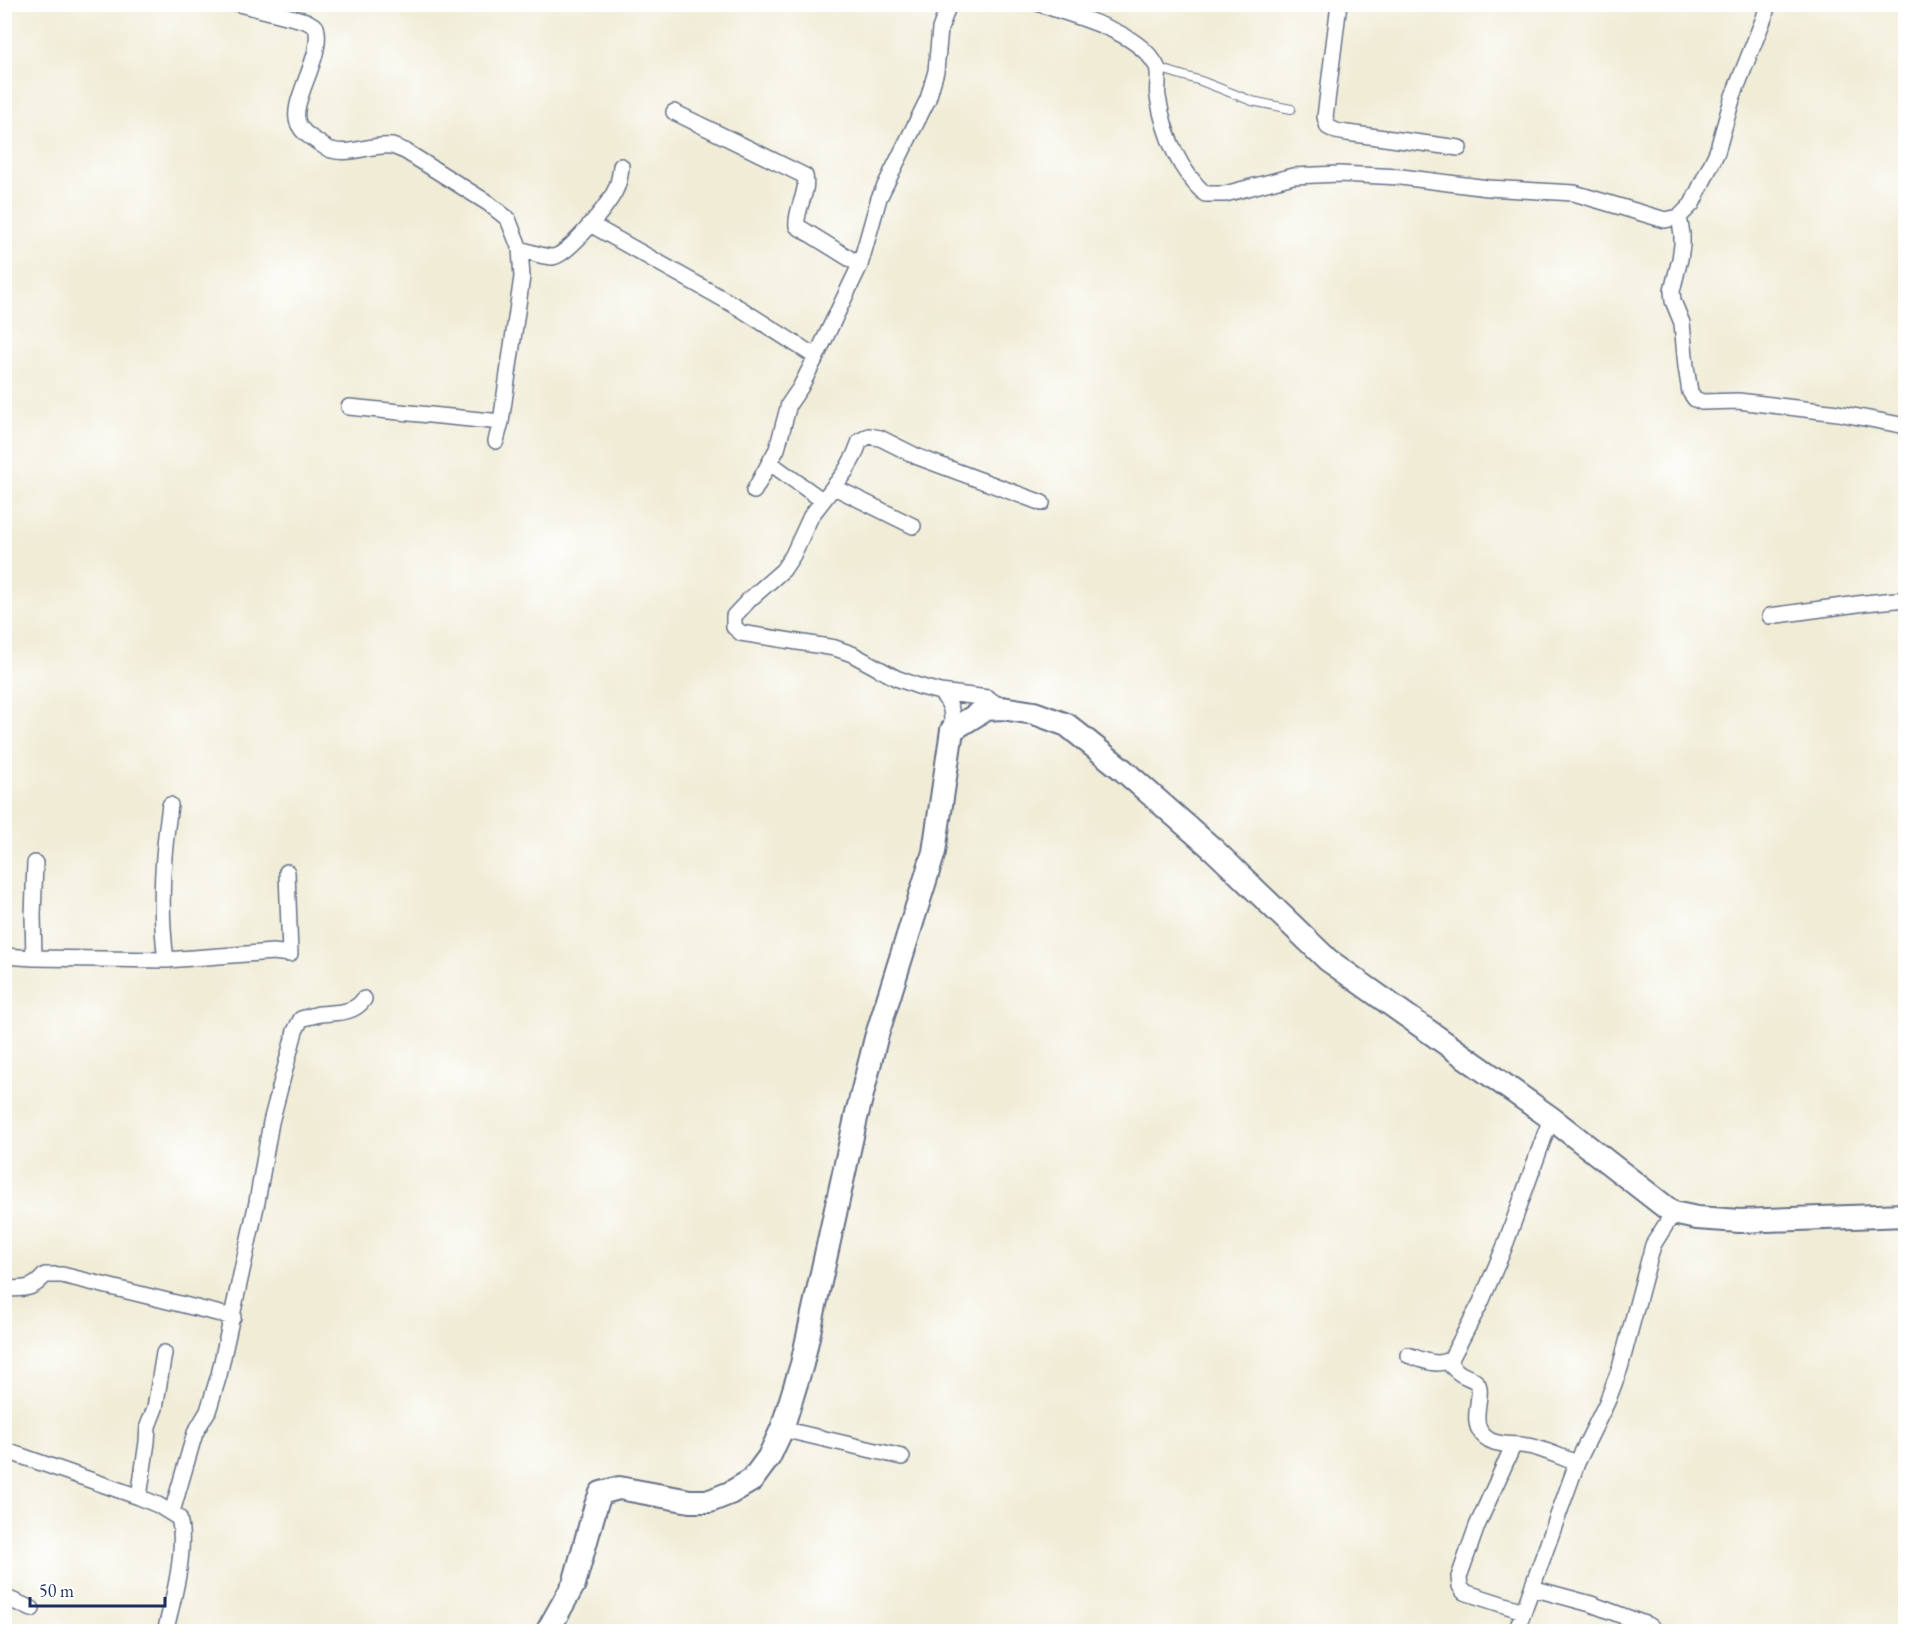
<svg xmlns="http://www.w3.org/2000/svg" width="1910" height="1636" viewBox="0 0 1910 1636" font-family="'EB Garamond',serif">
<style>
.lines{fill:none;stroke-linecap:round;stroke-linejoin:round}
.lane-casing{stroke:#667188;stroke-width:10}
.street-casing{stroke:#667188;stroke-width:18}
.secondary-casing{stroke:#667188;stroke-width:26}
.lane{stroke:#fff;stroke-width:8}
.street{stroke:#fff;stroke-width:15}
.secondary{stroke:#fff;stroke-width:22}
</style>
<rect width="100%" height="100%" fill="#fff"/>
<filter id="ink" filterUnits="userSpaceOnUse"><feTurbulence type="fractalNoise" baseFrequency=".0167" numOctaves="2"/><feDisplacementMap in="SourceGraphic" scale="12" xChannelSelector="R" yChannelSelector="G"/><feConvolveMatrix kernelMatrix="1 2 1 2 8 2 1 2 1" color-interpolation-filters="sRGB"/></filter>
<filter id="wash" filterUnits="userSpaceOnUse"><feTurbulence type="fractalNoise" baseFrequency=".008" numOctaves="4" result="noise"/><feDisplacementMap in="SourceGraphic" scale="24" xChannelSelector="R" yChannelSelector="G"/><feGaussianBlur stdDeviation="1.35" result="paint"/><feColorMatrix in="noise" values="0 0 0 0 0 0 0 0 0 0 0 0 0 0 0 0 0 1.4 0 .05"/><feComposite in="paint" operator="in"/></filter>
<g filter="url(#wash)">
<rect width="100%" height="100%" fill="#f0ecd6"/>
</g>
<g filter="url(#ink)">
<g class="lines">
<g class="lane-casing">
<path id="lane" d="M1158 68 1201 81 1252 101 1291 109"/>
</g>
<g class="street-casing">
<path id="street" d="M239 4 306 21 316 27C325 57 287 104 299 125 303 133 309 136 316 141 321 144 326 149 332 150 351 156 372 143 392 146 396 147 401 150 405 151L488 203 508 219 520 249 522 277 501 422 496 441
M1040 4C1076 17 1136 30 1156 65 1161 73 1156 87 1158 97 1164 133 1178 169 1205 194H1225L1293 176 1339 174 1401 177 1488 188 1574 193 1665 220 1679 217 1692 204 1717 152 1733 96 1764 18 1768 4
M1339 4 1325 117 1328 127 1336 131 1347 133 1459 148
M674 112 805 176C809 193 795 209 797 226L860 265
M1679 217 1682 234V245L1680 259 1672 291 1673 301 1682 323 1686 367 1690 392 1695 399 1702 402 1738 401 1838 413 1906 426
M590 224 741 309 816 357
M520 249C530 252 543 257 552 257 568 256 606 207 614 193 619 184 620 176 621 166
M349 407 501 422
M770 463 822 500
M834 487 913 526
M754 491 777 449 789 404 800 388 816 357 860 265 879 198 928 99 936 71 940 29 949 4
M1770 616 1865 603 1906 599
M940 692C953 706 952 711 952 730
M1002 708 988 698 940 692 918 686 896 678 852 654 835 648 741 633 734 627V616L749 600 783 570 793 555 811 516 845 472 854 456 860 441 869 436 880 438 918 457 1042 503
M4 956 34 958 166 960 273 952 290 954 287 872
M34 958 33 915 35 863
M166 960C159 908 162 857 170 805
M4 1289C25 1288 31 1291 45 1275H62L233 1317
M1408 1355C1423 1360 1440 1369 1452 1357L1481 1302 1504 1248 1551 1118
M1447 1362C1452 1366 1456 1371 1461 1374 1466 1377 1474 1379 1477 1383 1484 1391 1472 1415 1479 1429 1489 1450 1516 1442 1533 1447 1548 1451 1563 1458 1577 1463
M782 1429 902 1457
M1513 1446 1477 1526 1459 1577 1460 1586 1464 1592 1523 1611
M4 1450 139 1497 158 1505 179 1518C187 1549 173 1601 165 1632
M139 1497 147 1442 148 1426 155 1408 164 1353
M172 1512 195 1433 208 1411 219 1375 257 1202 271 1122 295 1031 301 1019C308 1017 314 1015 320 1014 337 1012 354 1014 364 999
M1532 1588 1591 1604 1650 1626 1657 1632
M4 1597 32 1609
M1516 1632 1577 1463 1607 1402 1620 1368 1653 1245 1673 1213"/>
</g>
<g class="secondary-casing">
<path id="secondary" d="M547 1632 574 1584 596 1505 601 1493 619 1488 690 1501H710L730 1493 752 1480 769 1457 782 1429 802 1364 856 1118 876 1038 934 852 952 730 986 709 1002 708 1034 713 1067 725 1123 770 1214 850 1328 960 1551 1118 1673 1213 1697 1218 1740 1221 1906 1215"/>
</g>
<use href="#lane" class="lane"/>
<use href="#street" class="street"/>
<use href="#secondary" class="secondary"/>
</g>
</g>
<rect width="1910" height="1636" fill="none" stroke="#fff" stroke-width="24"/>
<path d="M30 1597v9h135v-9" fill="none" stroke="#1b2f5e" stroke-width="3"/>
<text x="39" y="1597" font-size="18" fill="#1b2f5e" stroke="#ffffff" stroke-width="4.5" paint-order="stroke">50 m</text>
</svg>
